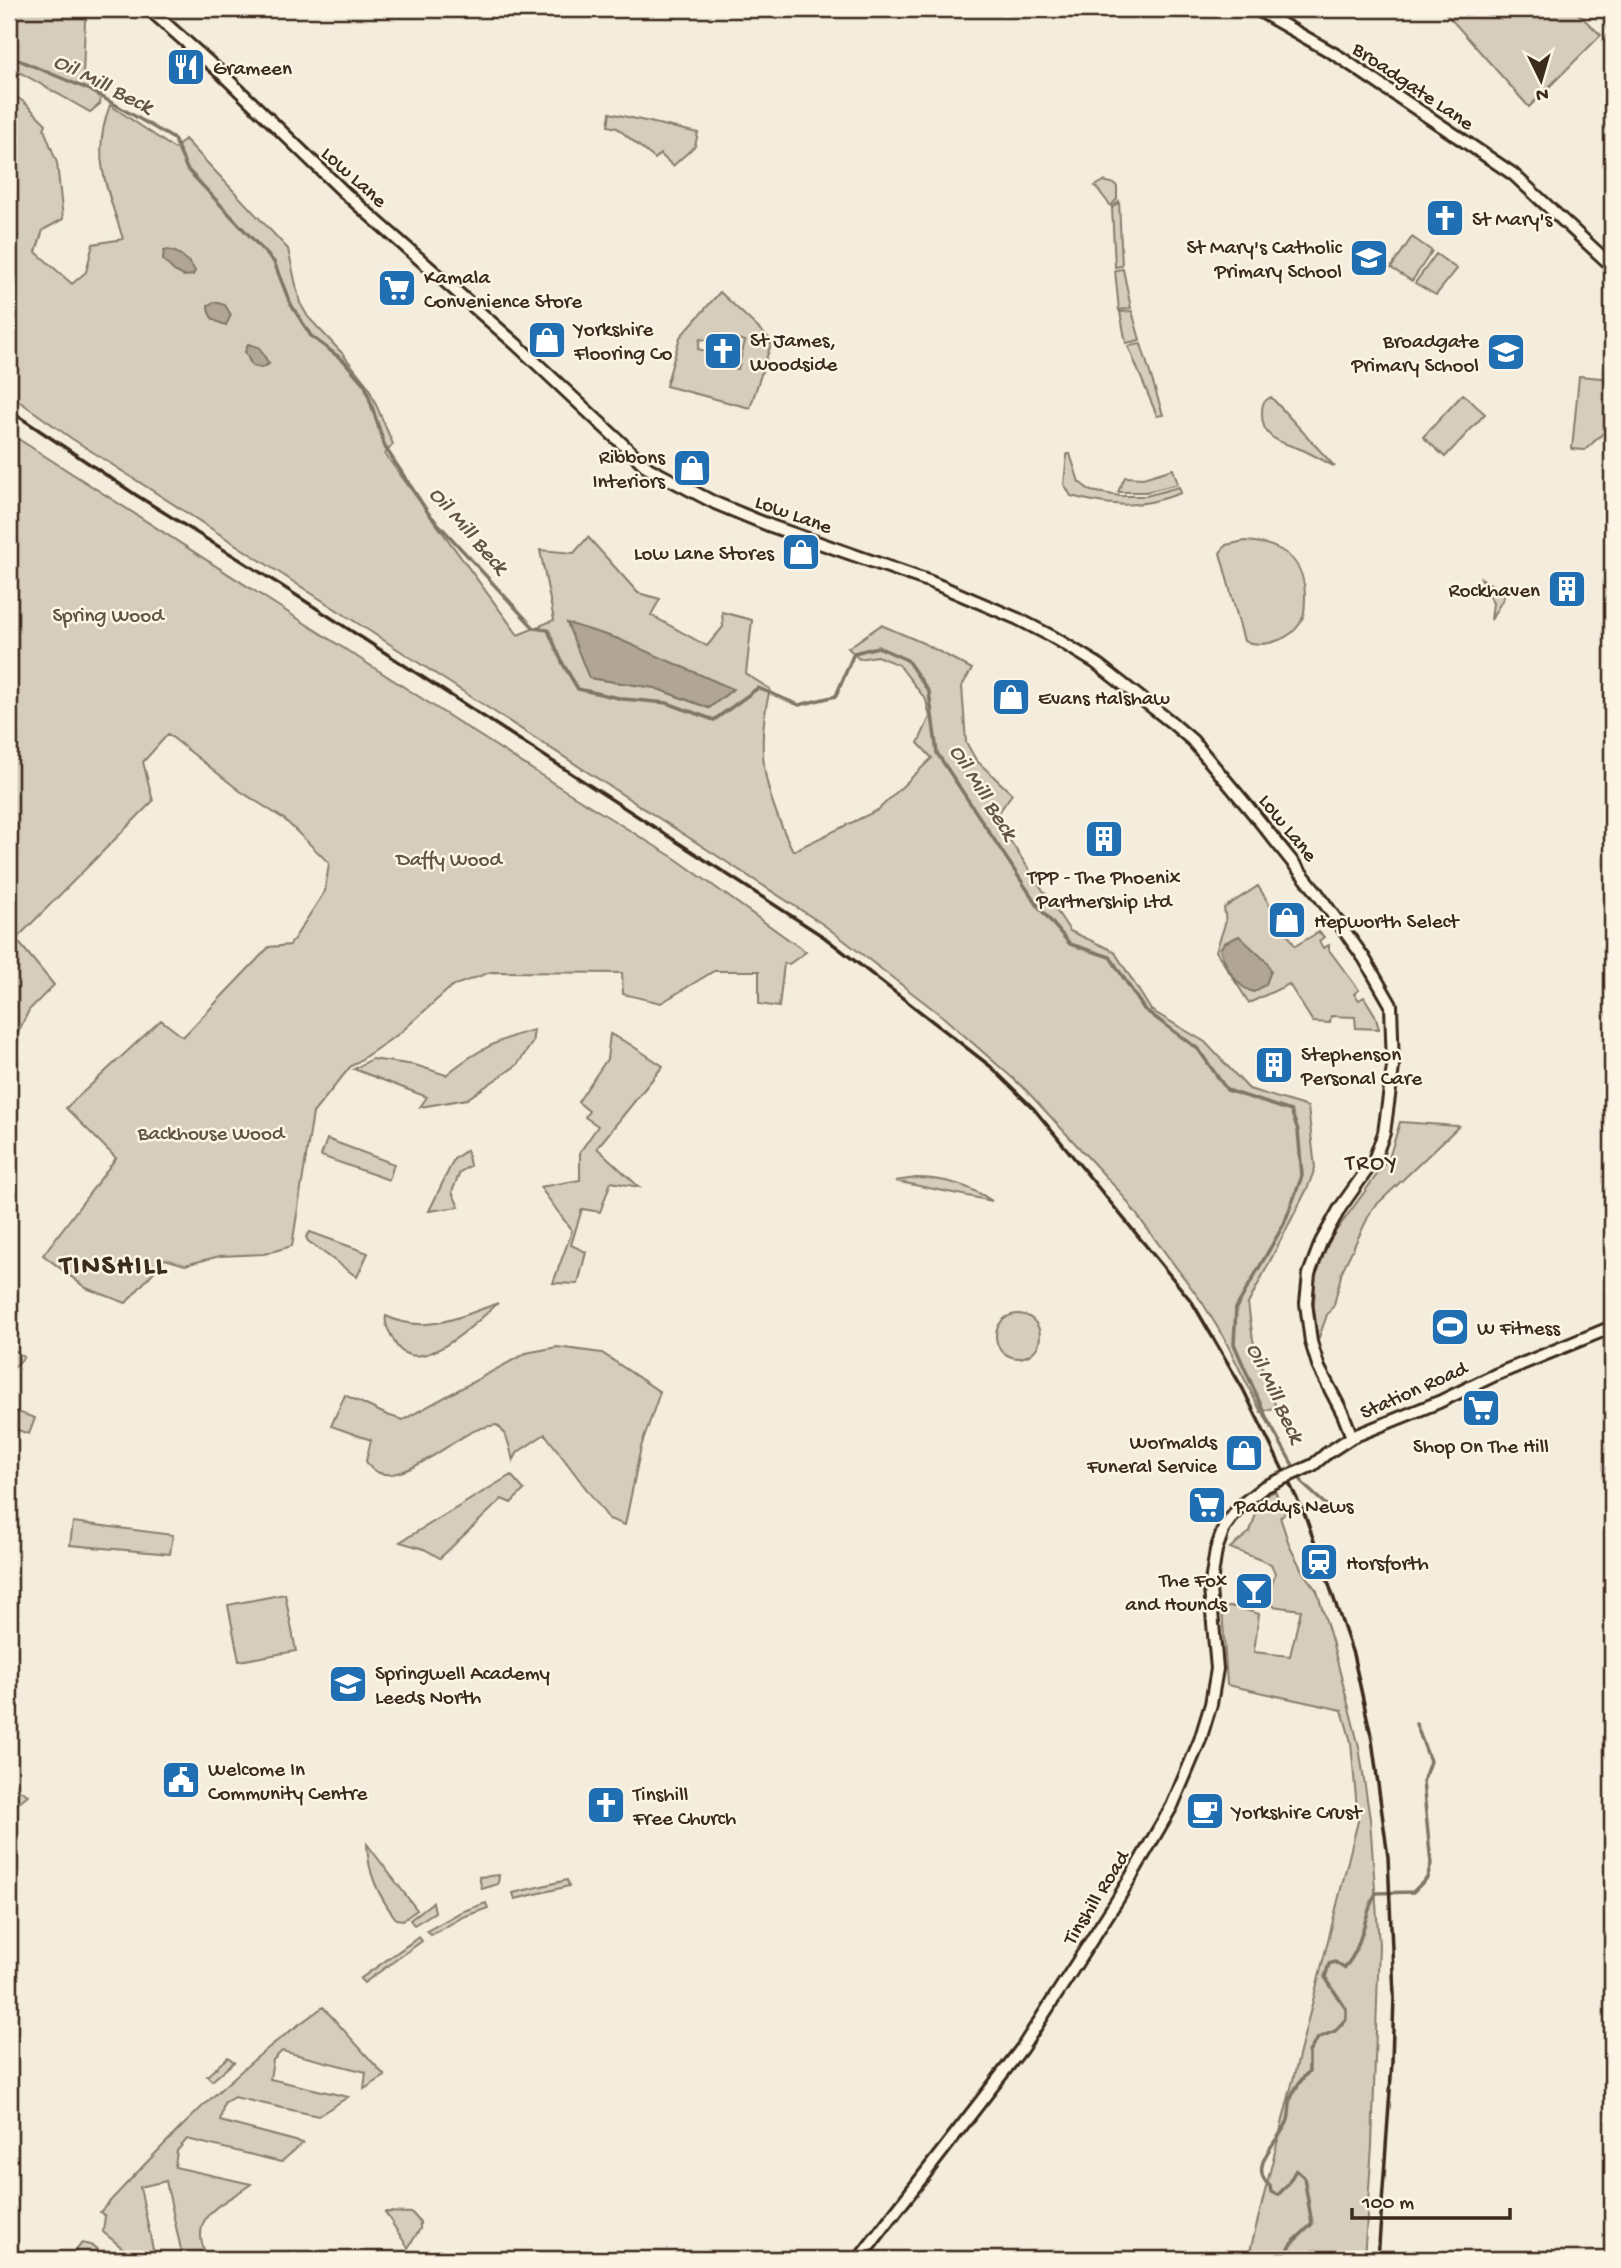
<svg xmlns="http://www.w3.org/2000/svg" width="1621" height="2268" viewBox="0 0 1621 2268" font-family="'Gochi Hand',sans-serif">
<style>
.green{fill:#d6cdbd;stroke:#887c6e;stroke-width:2;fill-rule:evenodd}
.water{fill:#b0a596;stroke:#817466;stroke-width:2}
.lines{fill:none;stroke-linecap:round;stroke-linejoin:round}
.stream{stroke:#817466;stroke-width:3.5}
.minor-casing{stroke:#3b2a1e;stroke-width:16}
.minor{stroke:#fcf5e5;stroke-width:10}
.rail{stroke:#3b2a1e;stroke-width:3.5}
.minor-bridge-casing{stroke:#3b2a1e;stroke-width:16;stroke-linecap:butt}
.minor-bridge{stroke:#fcf5e5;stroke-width:10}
.labels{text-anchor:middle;stroke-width:5;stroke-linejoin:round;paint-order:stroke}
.poi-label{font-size:21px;fill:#3b2a1e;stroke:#fcf5e5;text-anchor:start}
.street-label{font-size:21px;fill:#3b2a1e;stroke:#fcf5e5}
.park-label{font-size:21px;fill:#625346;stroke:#fcf5e5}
.water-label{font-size:23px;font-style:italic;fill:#645548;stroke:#fcf5e5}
.neighbourhood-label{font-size:23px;letter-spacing:2px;fill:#3b2a1e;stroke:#fcf5e5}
.district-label{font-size:28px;font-weight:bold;letter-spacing:2px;fill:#3b2a1e;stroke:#fcf5e5}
</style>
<rect width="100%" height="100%" fill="#f4eddd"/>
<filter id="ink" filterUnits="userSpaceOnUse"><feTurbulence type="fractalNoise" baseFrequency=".0143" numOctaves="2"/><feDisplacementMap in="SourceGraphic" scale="14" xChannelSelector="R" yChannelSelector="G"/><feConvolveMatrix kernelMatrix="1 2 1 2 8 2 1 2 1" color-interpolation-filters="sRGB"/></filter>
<g filter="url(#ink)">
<path class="green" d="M9 9H90L85 21 83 76 102 89 100 104 90 112 21 73 9 74Z
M1442 9H1573L1601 35 1529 107Z
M9 92 24 102 46 124 44 129 57 163 63 219 43 230 36 252 72 284 86 272 93 244 123 239C108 189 90 158 110 105L175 149 185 139 288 249 300 303 308 317 341 352 368 386 393 444 385 454 518 635 554 620 540 550 574 553 588 537 638 593 660 599 651 615 707 646 723 627 722 612 752 620 746 674 770 689C754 752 765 794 793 851L878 810 932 758 918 743 930 717 926 700 899 665 877 656 859 659 848 648 881 625 923 643 972 669 962 686 966 742 976 760 1012 794 995 818 1070 931 1114 951 1151 1010 1205 1042 1249 1089 1308 1107 1315 1168 1308 1187 1248 1304 1253 1340 1276 1407 1261 1412 1224 1338 1202 1302 1119 1191 1025 1089 942 1016 824 925 71 438 9 394ZM589 678 733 689 709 708 655 688Z
M610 113 698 133 695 146 673 166 660 154 655 159 617 128 608 126Z
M1104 181 1115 184 1117 187V199L1111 206 1095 186Z
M1119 201 1122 266 1115 267 1112 208Z
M1412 237 1432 251 1412 281 1391 268Z
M1436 254 1457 269 1436 295 1415 283Z
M1123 269 1131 308 1119 310 1115 270Z
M720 292 772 341 750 408 666 386 680 337ZM715 333 745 341 738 369 707 361 709 352 698 349 700 339 712 341Z
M1132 311 1140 340 1126 343 1120 312Z
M1141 344 1163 415 1157 416 1128 346Z
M1579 376 1612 379V425L1585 450 1572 449Z
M1463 394 1485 414 1445 457 1423 437Z
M1271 397 1335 467C1325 461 1315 456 1305 451 1287 443 1262 442 1262 415 1262 405 1262 402 1271 397Z
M9 433 561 788 676 859 806 952 789 964H784L779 1007 759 1004V971H714L661 1003 623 994 622 973 491 972 452 986 400 1033 350 1067 313 1113 292 1246 264 1254 220 1256 185 1265 165 1259 126 1303 86 1288 43 1255 116 1158 66 1108 161 1020 183 1037 269 947 290 945 325 891 329 863 284 819 240 791 168 734 143 762 153 801 16 939 54 985 29 1010 9 1051Z
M1067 454H1070L1079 482 1091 491 1120 496H1146L1179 487 1181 493C1138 509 1114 507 1071 496L1064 484Z
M1173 469 1178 484 1146 492H1118L1125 477 1143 478Z
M1245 541C1280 543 1304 557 1305 595 1305 601 1305 611 1303 617 1295 639 1265 649 1244 641L1220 553 1226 545Z
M1481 578 1500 590 1504 597 1491 620 1493 603Z
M1258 886 1295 946 1319 932 1324 937 1319 941 1323 948 1329 945V950L1359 990 1354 994 1359 1000 1364 997 1375 1015 1379 1029 1356 1028 1355 1017 1331 1016 1330 1023 1313 1022 1289 984 1249 1003 1216 951 1226 921 1224 908Z
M534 1030 532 1043 517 1065 467 1099 420 1107 427 1097 354 1069 372 1059 415 1065 446 1075C473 1052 500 1038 534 1030Z
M610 1034 628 1043 663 1066 597 1148 639 1187 611 1182 600 1212 582 1209 571 1245 586 1252 578 1284 553 1283 572 1231 540 1187 580 1180V1152L598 1126 585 1117 589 1111 578 1102 607 1059Z
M1400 1122 1459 1126 1372 1209 1342 1271 1334 1305 1327 1315 1318 1340 1314 1307 1315 1276 1328 1242 1389 1158Z
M327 1139 394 1164 389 1180 321 1156Z
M467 1150 470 1166 460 1172 452 1192 459 1207 429 1211 454 1159Z
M916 1178C944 1178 969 1185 992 1201L895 1181Z
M310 1232 368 1253 357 1277 308 1241 306 1237Z
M498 1303C478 1321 415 1384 394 1341 390 1332 384 1325 386 1316 425 1335 460 1317 498 1303Z
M996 1336a22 22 0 1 1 44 0a22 22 0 1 1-44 0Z
M9 1347 24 1357 9 1373Z
M557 1347 602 1353 660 1392 641 1447 625 1525 609 1519 545 1434 518 1452 513 1461C510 1448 508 1435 497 1425 485 1426 476 1429 466 1435 443 1447 385 1498 366 1461L371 1440 331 1426 345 1395 387 1415 403 1420 526 1353Z
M9 1409 35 1418 29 1434 9 1427Z
M511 1475 524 1490 511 1503 502 1499 440 1558 424 1549 400 1542Z
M1275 1491 1285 1513 1280 1517 1290 1547 1304 1574 1317 1591 1332 1641 1359 1747 1370 1819 1379 1945 1372 2146 1364 2259H1248L1358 1821 1351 1742 1342 1710 1227 1685 1222 1607H1236L1259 1614 1254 1652 1290 1656 1301 1610 1273 1606C1269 1593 1272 1586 1275 1573L1271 1564 1230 1548 1250 1532 1261 1499Z
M73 1522 173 1535 170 1554 70 1545Z
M285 1594 296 1651 239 1661 228 1605Z
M9 1784 28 1795 9 1810Z
M367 1844 417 1910 403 1920 396 1919C378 1895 368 1874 367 1844Z
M499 1875 498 1884 482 1889 479 1877Z
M567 1880 569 1886 515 1899 513 1893Z
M433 1902 435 1912 414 1925 410 1920Z
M486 1903 488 1908 463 1917 431 1935 427 1931 461 1912Z
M419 1937 422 1941 364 1983 360 1979Z
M323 2007 385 2076 364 2089 366 2072 282 2051 273 2060 270 2079 348 2097 318 2116 234 2097 224 2103 220 2121 303 2143 281 2162 187 2139 177 2151 175 2167 251 2184C228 2202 188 2213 205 2252L202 2259H183L166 2181 140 2187 155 2259H136L103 2232 105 2216 100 2212C153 2155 207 2098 267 2049 285 2034 304 2021 323 2007Z
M228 2057 234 2062 212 2081 207 2076Z
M385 2212 412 2213 420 2222V2229L408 2248Z
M82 2243 93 2246 108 2259H69Z"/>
<path class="water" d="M164 250C177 249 189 260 195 271L193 275 184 276 174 271 163 260Z
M214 302 225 305 231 315 226 325C215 322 208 318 208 305Z
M248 344 259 347 269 364 261 368 252 366 245 352Z
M567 623 616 638 733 689 709 708 655 688 589 678Z
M1239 936 1267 962 1271 971 1266 984 1254 992C1236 988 1225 965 1220 949L1224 943Z"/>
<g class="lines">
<path class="stream" d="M9 56 90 90 174 139 187 169 274 262 290 303 311 336 344 361 365 385 385 447 429 514 534 628 548 630 563 664 578 689 623 699 667 703 714 720 758 688 799 705 836 696 854 653 878 647 907 660 929 692 937 753 1038 906 1070 944 1110 957 1144 1009 1198 1049 1227 1090 1291 1111 1298 1130 1302 1176 1284 1224 1236 1308 1234 1344 1267 1419 1304 1485 1336 1514
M1282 2259 1294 2241 1312 2224 1304 2177 1296 2170 1288 2184 1278 2195 1271 2192 1270 2186C1245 2166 1283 2137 1288 2120 1290 2113 1289 2105 1291 2098 1295 2087 1302 2079 1309 2071V2052L1318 2038 1335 2031 1346 2019V2009L1325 1977 1329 1964 1335 1962 1344 1968C1363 1949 1363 1916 1376 1893L1413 1892 1427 1878 1431 1864 1423 1782 1430 1761 1416 1724"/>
<g class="minor-casing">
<path id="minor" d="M149 9 221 73 347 195 517 345 648 468 715 503 771 526 931 582 1018 619 1053 637 1096 663 1171 722 1192 740 1253 813 1315 890 1364 958 1391 1005 1393 1067 1384 1133 1374 1160 1340 1208 1321 1242 1309 1274 1306 1303 1311 1342 1319 1368 1343 1414 1352 1437
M1256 9 1338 56 1513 174 1612 266
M1326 1454 1352 1437 1439 1402 1495 1375 1612 1327
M859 2259 1022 2048 1118 1899 1172 1806 1200 1740 1211 1704 1217 1669 1210 1589 1216 1550 1224 1528 1240 1506 1264 1487"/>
</g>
<use href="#minor" class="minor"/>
<path class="rail" d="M9 410 136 495 282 586 824 937 990 1066 1034 1109 1192 1302 1243 1389 1305 1515 1353 1654 1372 1740 1388 1857 1394 1995 1392 2063 1378 2259"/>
<g class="minor-bridge-casing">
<path id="minor-bridge" d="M1264 1487 1313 1465 1326 1454"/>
</g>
<use href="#minor-bridge" class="minor-bridge"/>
</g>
</g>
<defs>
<g id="restaurant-square" transform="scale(2.0125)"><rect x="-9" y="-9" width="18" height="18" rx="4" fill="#1f6fb2" stroke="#fcf5e5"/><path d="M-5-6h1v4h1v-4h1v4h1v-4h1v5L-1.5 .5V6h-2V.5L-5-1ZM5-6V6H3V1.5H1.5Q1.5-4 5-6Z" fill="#fff"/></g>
<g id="church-square" transform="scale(2.0125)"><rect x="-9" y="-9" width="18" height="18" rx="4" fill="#1f6fb2" stroke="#fcf5e5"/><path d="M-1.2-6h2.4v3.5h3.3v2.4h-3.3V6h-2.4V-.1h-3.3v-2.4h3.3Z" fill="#fff"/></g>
<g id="school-square" transform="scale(2.0125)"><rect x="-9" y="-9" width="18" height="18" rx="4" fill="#1f6fb2" stroke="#fcf5e5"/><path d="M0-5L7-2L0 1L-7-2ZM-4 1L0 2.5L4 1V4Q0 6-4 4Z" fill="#fff"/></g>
<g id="supermarket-square" transform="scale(2.0125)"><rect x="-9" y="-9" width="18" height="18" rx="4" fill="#1f6fb2" stroke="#fcf5e5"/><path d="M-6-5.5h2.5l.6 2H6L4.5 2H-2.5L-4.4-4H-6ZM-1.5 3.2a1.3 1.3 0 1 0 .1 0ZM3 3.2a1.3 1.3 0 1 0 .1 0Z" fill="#fff"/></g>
<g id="shop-square" transform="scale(2.0125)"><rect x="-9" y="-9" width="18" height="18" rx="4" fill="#1f6fb2" stroke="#fcf5e5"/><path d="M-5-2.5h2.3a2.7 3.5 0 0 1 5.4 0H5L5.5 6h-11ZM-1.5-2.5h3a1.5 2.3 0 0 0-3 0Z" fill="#fff"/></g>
<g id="building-square" transform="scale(2.0125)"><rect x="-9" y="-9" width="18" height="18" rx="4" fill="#1f6fb2" stroke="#fcf5e5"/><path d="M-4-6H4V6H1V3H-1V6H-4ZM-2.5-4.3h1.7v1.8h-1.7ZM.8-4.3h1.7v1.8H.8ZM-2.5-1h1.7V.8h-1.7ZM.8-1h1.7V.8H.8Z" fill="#fff"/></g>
<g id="stadium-square" transform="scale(2.0125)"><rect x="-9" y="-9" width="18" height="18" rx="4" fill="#1f6fb2" stroke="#fcf5e5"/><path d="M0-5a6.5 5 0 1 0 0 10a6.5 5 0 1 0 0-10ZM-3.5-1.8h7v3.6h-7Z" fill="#fff"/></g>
<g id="station-square" transform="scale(2.0125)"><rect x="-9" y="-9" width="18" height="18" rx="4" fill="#1f6fb2" stroke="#fcf5e5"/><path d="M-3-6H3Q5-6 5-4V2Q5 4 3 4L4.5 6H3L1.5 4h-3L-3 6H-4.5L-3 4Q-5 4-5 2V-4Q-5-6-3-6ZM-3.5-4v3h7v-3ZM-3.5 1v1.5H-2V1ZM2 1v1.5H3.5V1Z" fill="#fff"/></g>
<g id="bar-square" transform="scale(2.0125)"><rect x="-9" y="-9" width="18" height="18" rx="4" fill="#1f6fb2" stroke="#fcf5e5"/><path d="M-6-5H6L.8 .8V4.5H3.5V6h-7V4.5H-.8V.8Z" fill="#fff"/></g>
<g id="civic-square" transform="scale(2.0125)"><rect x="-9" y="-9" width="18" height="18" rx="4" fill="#1f6fb2" stroke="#fcf5e5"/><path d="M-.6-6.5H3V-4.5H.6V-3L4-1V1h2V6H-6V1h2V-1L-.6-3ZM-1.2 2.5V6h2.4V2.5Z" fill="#fff"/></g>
<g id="cafe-square" transform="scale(2.0125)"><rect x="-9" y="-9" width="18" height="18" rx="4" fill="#1f6fb2" stroke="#fcf5e5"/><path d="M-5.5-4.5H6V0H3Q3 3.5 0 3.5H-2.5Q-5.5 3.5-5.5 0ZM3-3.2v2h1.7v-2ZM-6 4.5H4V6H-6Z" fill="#fff"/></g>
</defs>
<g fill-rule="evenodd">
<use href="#restaurant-square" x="186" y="67"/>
<use href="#church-square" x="1445" y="218"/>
<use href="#school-square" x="1369" y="258"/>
<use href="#supermarket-square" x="397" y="288"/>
<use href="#shop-square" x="547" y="340"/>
<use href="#church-square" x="723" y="351"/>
<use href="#school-square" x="1506" y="352"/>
<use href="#shop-square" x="692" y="468"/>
<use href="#shop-square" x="801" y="552"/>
<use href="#building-square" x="1567" y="589"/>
<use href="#shop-square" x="1011" y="697"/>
<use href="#building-square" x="1104" y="839"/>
<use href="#shop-square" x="1287" y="920"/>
<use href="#building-square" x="1274" y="1065"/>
<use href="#stadium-square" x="1450" y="1327"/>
<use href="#supermarket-square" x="1481" y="1408"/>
<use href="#shop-square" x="1244" y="1453"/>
<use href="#supermarket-square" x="1207" y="1505"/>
<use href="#station-square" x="1319" y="1562"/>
<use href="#bar-square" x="1254" y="1591"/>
<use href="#school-square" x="348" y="1684"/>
<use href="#civic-square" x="181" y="1780"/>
<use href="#church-square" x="606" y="1805"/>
<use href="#cafe-square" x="1205" y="1811"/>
</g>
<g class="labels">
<g class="poi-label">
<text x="213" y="74">Grameen</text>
<text x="1472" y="225">St Mary's</text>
<text x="1342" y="253" text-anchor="end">St Mary's Catholic<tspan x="1342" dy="24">Primary School</tspan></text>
<text x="424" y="283">Kamala<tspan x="424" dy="24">Convenience Store</tspan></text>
<text x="574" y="335">Yorkshire<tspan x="574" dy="24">Flooring Co</tspan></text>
<text x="750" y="346">St James,<tspan x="750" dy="24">Woodside</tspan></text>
<text x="1479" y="347" text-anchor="end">Broadgate<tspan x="1479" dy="24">Primary School</tspan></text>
<text x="665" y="463" text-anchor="end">Ribbons<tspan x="665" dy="24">Interiors</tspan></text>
<text x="774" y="559" text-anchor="end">Low Lane Stores</text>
<text x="1540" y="596" text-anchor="end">Rockhaven</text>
<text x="1038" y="704">Evans Halshaw</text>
<text x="1104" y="883" text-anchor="middle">TPP - The Phoenix<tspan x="1104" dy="24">Partnership Ltd</tspan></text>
<text x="1314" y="927">Hepworth Select</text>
<text x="1301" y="1060">Stephenson<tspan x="1301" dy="24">Personal Care</tspan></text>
<text x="1477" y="1334">W Fitness</text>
<text x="1217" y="1448" text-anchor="end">Wormalds<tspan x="1217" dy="24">Funeral Service</tspan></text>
<text x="1481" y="1452" text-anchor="middle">Shop On The Hill</text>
<text x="1234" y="1512">Paddys News</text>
<text x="1346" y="1569">Horsforth</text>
<text x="1227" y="1586" text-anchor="end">The Fox<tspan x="1227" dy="24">and Hounds</tspan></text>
<text x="375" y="1679">Springwell Academy<tspan x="375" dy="24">Leeds North</tspan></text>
<text x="208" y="1775">Welcome In<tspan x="208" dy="24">Community Centre</tspan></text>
<text x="633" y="1800">Tinshill<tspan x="633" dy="24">Free Church</tspan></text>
<text x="1232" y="1818">Yorkshire Crust</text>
</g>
<g class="street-label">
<text transform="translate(1414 85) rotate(34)" y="7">Broadgate Lane</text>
<text transform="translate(355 176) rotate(42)" y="7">Low Lane</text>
<text transform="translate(794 513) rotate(20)" y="7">Low Lane</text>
<text transform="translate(1289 827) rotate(51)" y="7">Low Lane</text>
<text transform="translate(1413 1389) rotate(-24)" y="7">Station Road</text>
<text transform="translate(1095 1897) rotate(-58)" y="7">Tinshill Road</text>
</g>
<g class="park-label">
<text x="108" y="621">Spring Wood</text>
<text x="449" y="865">Daffy Wood</text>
<text x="211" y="1139">Backhouse Wood</text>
</g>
<g class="water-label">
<text transform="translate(104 82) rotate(27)" y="8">Oil Mill Beck</text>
<text transform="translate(470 529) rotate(49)" y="8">Oil Mill Beck</text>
<text transform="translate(985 791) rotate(58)" y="8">Oil Mill Beck</text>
<text transform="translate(1277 1392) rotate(65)" y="8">Oil Mill Beck</text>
</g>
<g class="neighbourhood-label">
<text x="1372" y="1169">TROY</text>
</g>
<g class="district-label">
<text x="114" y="1273">TINSHILL</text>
</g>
</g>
<rect width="1621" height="2268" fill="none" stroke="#fcf5e5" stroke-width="35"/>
<rect x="18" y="18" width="1586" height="2233" fill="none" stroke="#3b2a1e" stroke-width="2.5" filter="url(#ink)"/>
<g transform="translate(1541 80) rotate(175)" stroke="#fcf5e5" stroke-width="5" paint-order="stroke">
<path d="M0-5L12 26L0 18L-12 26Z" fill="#3b2a1e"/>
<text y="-10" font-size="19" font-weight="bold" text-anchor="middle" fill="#3b2a1e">N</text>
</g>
<path d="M1352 2208v10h158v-10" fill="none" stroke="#3b2a1e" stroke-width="3.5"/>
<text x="1362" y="2208" font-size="21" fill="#3b2a1e" stroke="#fcf5e5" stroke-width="5" paint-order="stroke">100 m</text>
</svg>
